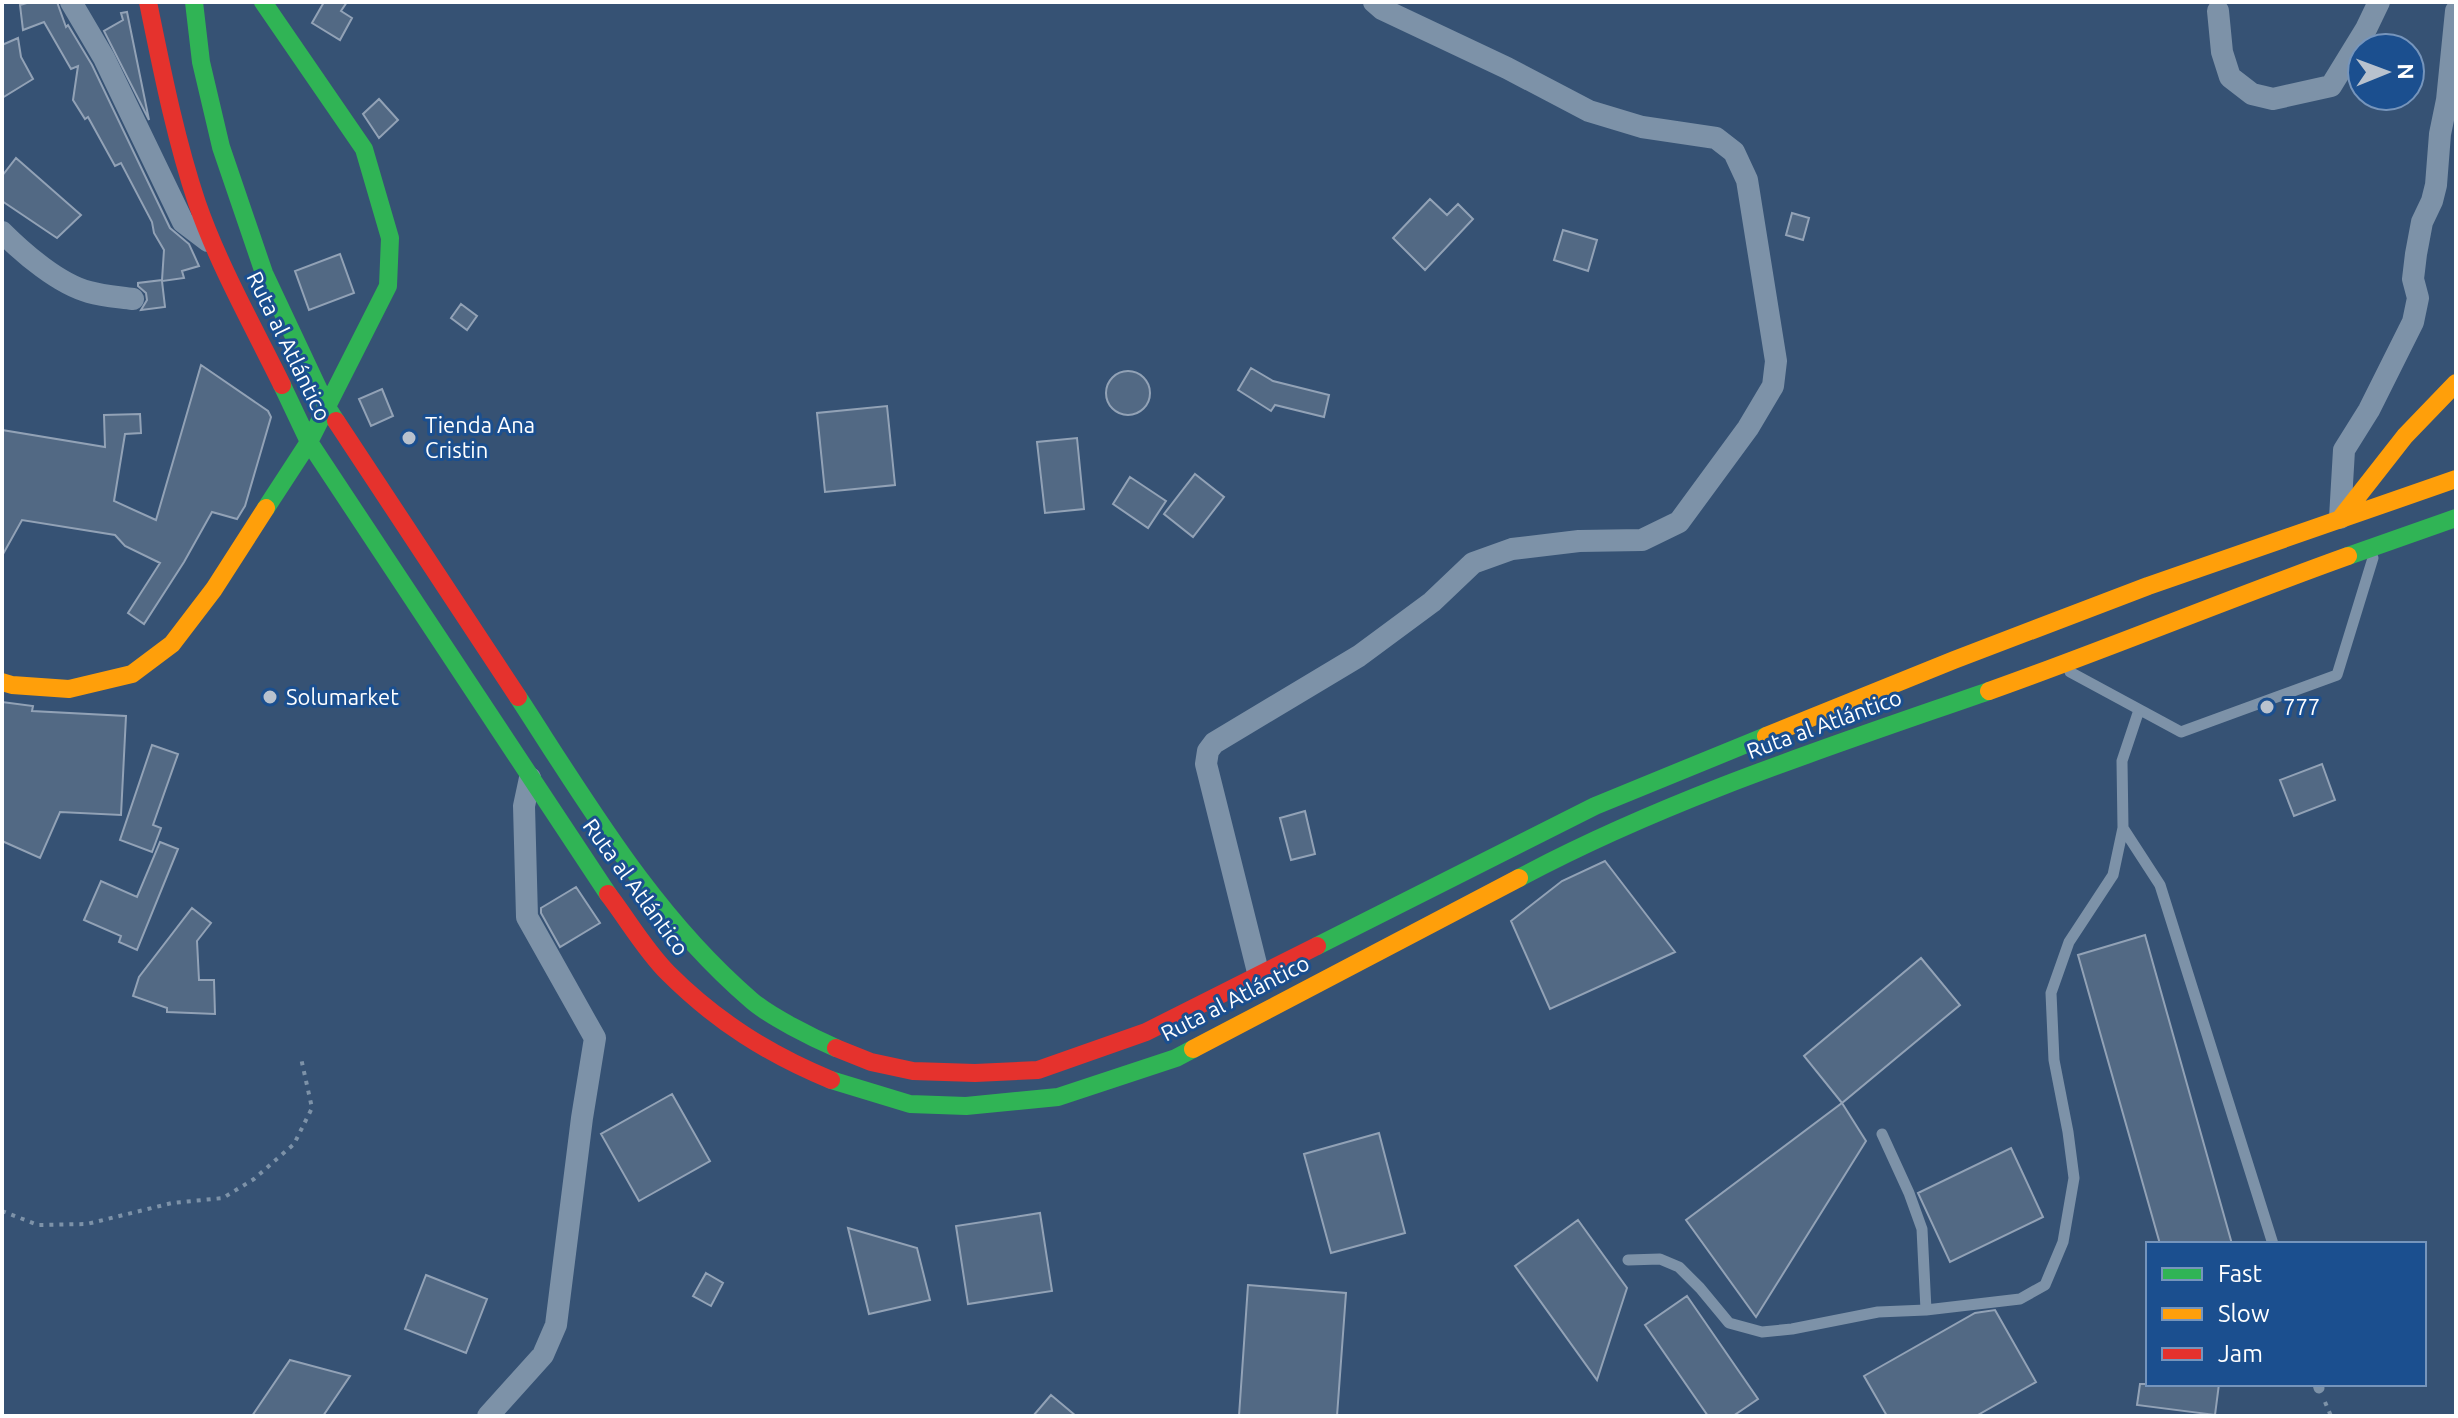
<svg xmlns="http://www.w3.org/2000/svg" width="2458" height="1418" viewBox="0 0 2458 1418" font-family="Ubuntu,sans-serif">
<style>
.building{fill:#526984;stroke:#92a2b6;stroke-width:2}
.lines{fill:none;stroke-linecap:round;stroke-linejoin:round}
.path{stroke:#7d92a8;stroke-width:4;stroke-dasharray:4 6;stroke-linecap:butt}
.lane{stroke:#7d92a8;stroke-width:11}
.street{stroke:#7d92a8;stroke-width:22}
.fast{stroke:#30b455;stroke-width:18}
.slow{stroke:#ff9f0a;stroke-width:18}
.jam{stroke:#e5322d;stroke-width:18}
.poi-dot{fill:#b9c2ce;stroke:#1b4f8f;stroke-width:3}
.labels{text-anchor:middle;stroke-width:6;stroke-linejoin:round;paint-order:stroke}
.street-label{font-size:22px;fill:#fff;stroke:#1b4f8f}
.poi-label{font-size:22px;fill:#fff;stroke:#1b4f8f;text-anchor:start}
</style>
<rect width="100%" height="100%" fill="#365274"/>
<path class="building" d="M30 2H57L66 27 68 25 92 65 170 228 189 244 199 266 182 271 184 278 162 281 165 307 141 310 147 300 146 293 138 286V283L162 280 164 250 154 233 152 222 121 163 115 166 88 117 85 119 73 100 78 66 71 69 44 22 23 30 20 5Z
M324 2H347L341 11 352 18 340 40 312 23Z
M127 12 149 120 104 31 123 20 121 13Z
M18 38 21 57 33 79 2 98V45Z
M379 99 398 120 379 138 363 114Z
M16 158 81 215 57 238 2 201V176Z
M1430 199 1447 215 1458 204 1473 219 1425 270 1393 238Z
M1792 213 1809 218 1803 240 1786 235Z
M1563 230 1597 240 1588 271 1554 260Z
M340 254 354 293 309 310 295 271Z
M461 304 477 316 467 330 451 318Z
M201 365 268 411 271 417 245 506 237 519 212 512 184 562 144 624 128 613 160 563 125 546 115 535 22 520 2 556V430L105 447 104 415 140 414 141 433 125 434 114 501 156 520Z
M1251 368 1273 381 1329 395 1324 417 1275 405 1271 411 1238 390Z
M1106 393a22 22 0 1 1 44 0a22 22 0 1 1-44 0Z
M382 389 393 416 371 426 359 399Z
M887 406 895 485 825 492 817 413Z
M1077 438 1084 509 1045 513 1037 442Z
M1195 474 1224 497 1193 537 1164 514Z
M1130 477 1166 501 1148 528 1113 504Z
M2 702 33 706 32 711 126 716 121 815 60 812 40 858 2 841Z
M152 745 178 754 153 825 161 828 152 852 120 840Z
M2322 764 2335 800 2294 816 2280 780Z
M1305 811 1315 854 1291 860 1280 818Z
M160 842 178 849 137 950 119 942 121 936 84 920 101 881 137 897Z
M1605 861 1675 952 1550 1009 1511 921 1562 881Z
M576 887 600 923 560 947 541 913V908Z
M192 908 211 923 197 941 199 980H214L215 1014 167 1012V1008L133 996 139 977Z
M2145 935 2232 1244H2160L2078 955Z
M1921 958 1960 1005 1842 1103 1804 1056Z
M672 1094 710 1161 639 1201 601 1134Z
M1842 1103 1866 1141 1756 1317 1686 1220Z
M1379 1133 1405 1233 1331 1253 1304 1154Z
M2011 1148 2043 1217 1950 1262 1918 1193Z
M1040 1213 1052 1291 968 1304 956 1226Z
M1578 1220 1627 1288 1597 1380 1515 1266Z
M848 1228 917 1248 930 1300 869 1314Z
M706 1273 723 1283 711 1306 693 1296Z
M426 1275 487 1299 466 1353 405 1329Z
M1248 1285 1346 1293 1337 1416H1239Z
M1687 1296 1758 1399 1733 1416H1708L1645 1325Z
M1995 1310 2036 1382 1976 1416H1887L1864 1376 1975 1313Z
M290 1360 350 1376 323 1416H252Z
M2140 1384H2219L2215 1415 2137 1405Z
M1051 1395 1076 1416H1033Z"/>
<g class="lines">
<path class="path" d="M2 1211 38 1225 87 1224 172 1203 223 1198 254 1179 294 1144 312 1108 301 1058
M2325 1402 2331 1416"/>
<path class="lane" d="M2070 672 2181 732 2337 675 2373 558
M2123 828 2160 885 2273 1244
M1882 1134 1909 1193 1922 1229 1926 1310
M1628 1260 1660 1259 1679 1267 1700 1288 1729 1323 1762 1332 1792 1329 1878 1312 1926 1310 2020 1299 2045 1285 2063 1242 2074 1178 2068 1132 2054 1060 2051 993 2069 942 2113 875 2123 828 2122 761 2139 710
M2318 1384 2319 1388"/>
<path class="street" d="M71 2 104 58 183 222 208 241
M2218 11 2222 52 2230 77 2252 94 2273 99 2331 86 2366 29 2379 2
M2 232C24 254 59 284 89 292 103 296 119 297 133 299
M2340 518 2344 450 2369 410 2413 322 2418 298 2413 279 2416 254 2422 222 2432 201 2436 185 2440 134 2447 100 2456 11
M1259 976 1206 764 1208 751 1214 743 1359 656 1432 602 1473 563 1512 549 1579 541 1642 540 1679 522 1748 428 1773 386 1776 361 1747 180 1734 152 1716 138 1642 127 1589 111 1507 68 1382 9 1374 2
M488 1416 543 1355 556 1325 582 1118 595 1038 527 917 524 806 530 778"/>
<path class="fast" d="M194 2 201 62 221 147 264 273 327 407 336 421
M263 2 364 149 390 238 388 286 309 442 266 508
M282 385 309 442 608 894
M2348 556 2456 518
M518 697C587 803 653 916 751 1000 769 1016 813 1038 836 1048
M1519 878C1667 799 1831 746 1989 691
M1317 946 1595 806 1766 736
M831 1080 910 1104 966 1106 1058 1097 1176 1058 1193 1049"/>
<path class="slow" d="M2340 519 2405 436 2456 383
M2 682 12 685 69 689 132 674 172 644 214 589 266 508
M1989 691C2110 648 2228 599 2348 556
M1766 736 1954 660 2148 586 2456 479
M1193 1049 1519 878"/>
<path class="jam" d="M148 2C162 70 175 137 197 203 219 266 253 326 282 385
M336 421 518 697
M608 894C628 920 645 950 668 973 716 1021 768 1054 831 1080
M836 1048 871 1062 913 1071 975 1073 1038 1070 1146 1032 1317 946"/>
</g>
<g class="poi-dot">
<circle cx="409" cy="438" r="8"/>
<circle cx="270" cy="697" r="8"/>
<circle cx="2267" cy="707" r="8"/>
</g>
<g class="labels">
<g class="street-label">
<text transform="translate(289 346) rotate(64)" y="8">Ruta al Atlántico</text>
<text transform="translate(1824 724) rotate(-20)" y="8">Ruta al Atlántico</text>
<text transform="translate(636 887) rotate(54)" y="8">Ruta al Atlántico</text>
<text transform="translate(1235 998) rotate(-27)" y="8">Ruta al Atlántico</text>
</g>
<g class="poi-label">
<text x="425" y="433">Tienda Ana<tspan x="425" dy="25">Cristin</tspan></text>
<text x="286" y="705">Solumarket</text>
<text x="2283" y="715">777</text>
</g>
</g>
<rect width="2458" height="1418" fill="none" stroke="#ffffff" stroke-width="8"/>
<rect x="2146" y="1242" width="280" height="144" fill="#1b4f8f" stroke="#7695bc" stroke-width="2"/>
<rect x="2162" y="1268" width="40" height="12" fill="#30b455" stroke="#7695bc" stroke-width="2"/>
<text x="2218" y="1282" font-size="24" fill="#ffffff">Fast</text>
<rect x="2162" y="1308" width="40" height="12" fill="#ff9f0a" stroke="#7695bc" stroke-width="2"/>
<text x="2218" y="1322" font-size="24" fill="#ffffff">Slow</text>
<rect x="2162" y="1348" width="40" height="12" fill="#e5322d" stroke="#7695bc" stroke-width="2"/>
<text x="2218" y="1362" font-size="24" fill="#ffffff">Jam</text>
<g transform="translate(2386 72) rotate(89)"><circle r="38" fill="#1b4f8f" stroke="#7695bc" stroke-width="2"/>
<path d="M0-6L14 30L0 20L-14 30Z" fill="#b9c2ce"/>
<text y="-12" font-size="22" font-weight="bold" text-anchor="middle" fill="#ffffff">N</text>
</g>
</svg>
